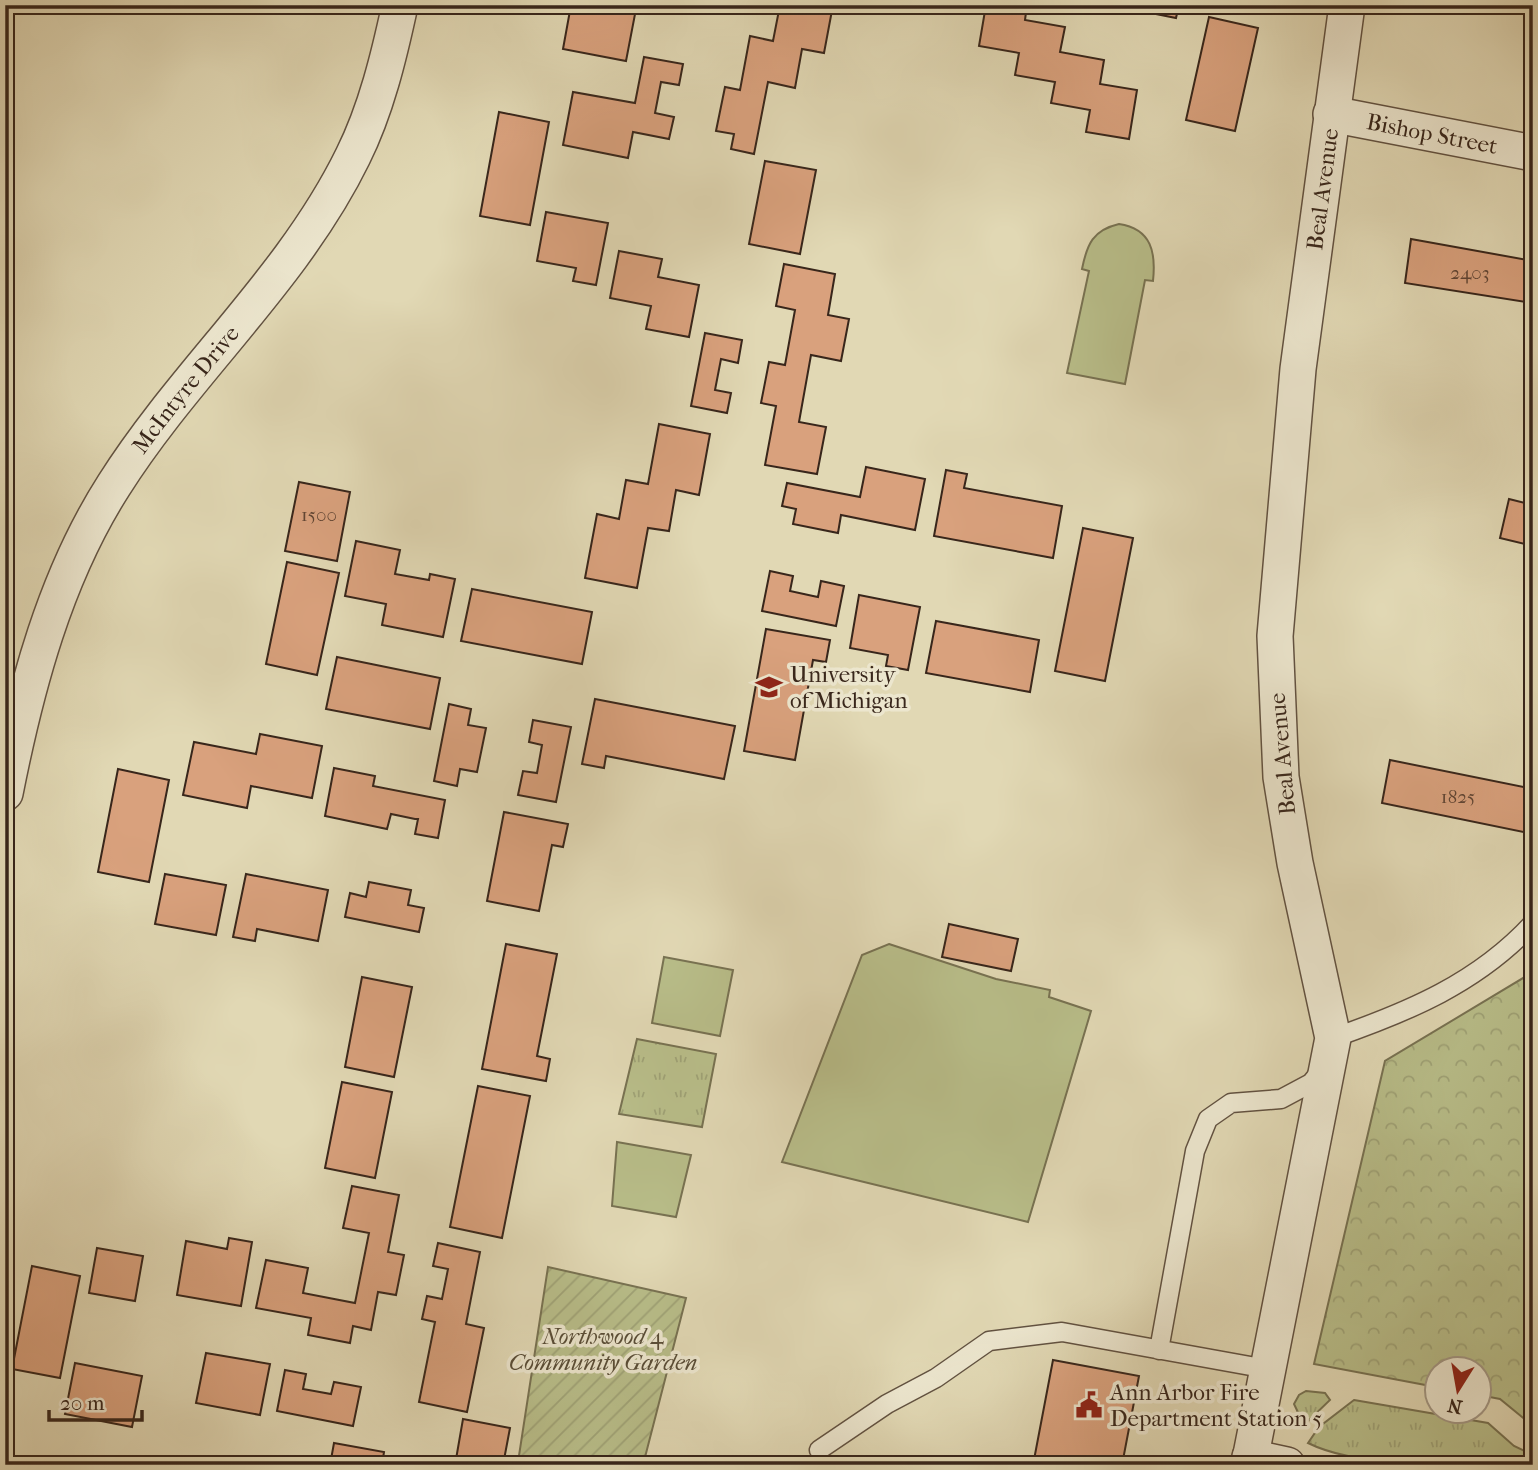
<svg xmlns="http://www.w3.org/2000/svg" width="1538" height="1470" viewBox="0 0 1538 1470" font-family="'IM FELL French Canon',serif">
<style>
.grass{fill:url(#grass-tufts);stroke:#787252;stroke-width:2}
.forest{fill:url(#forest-crowns);stroke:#787252;stroke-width:2}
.garden{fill:url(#garden-furrows);stroke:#787252;stroke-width:2}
.pitch{fill:#b8bd89;stroke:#787252;stroke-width:2}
.building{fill:#d9a17d;stroke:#38261b;stroke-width:2}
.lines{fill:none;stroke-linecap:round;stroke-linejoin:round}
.lane-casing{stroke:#625241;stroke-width:21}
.street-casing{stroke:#625241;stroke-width:38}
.lane{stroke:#ece6ce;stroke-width:18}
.street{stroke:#ece6ce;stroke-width:35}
.labels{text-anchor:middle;stroke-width:7;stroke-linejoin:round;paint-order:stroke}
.number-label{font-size:19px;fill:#604534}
.street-label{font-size:23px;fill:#38261b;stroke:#ece6ce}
.poi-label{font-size:23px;fill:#38261b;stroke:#ece6ce;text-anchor:start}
.park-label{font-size:23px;font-style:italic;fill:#584c36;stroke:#ece6ce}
</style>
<defs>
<pattern id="grass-tufts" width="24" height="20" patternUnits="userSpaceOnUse" patternTransform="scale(1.75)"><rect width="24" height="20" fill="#b8bd89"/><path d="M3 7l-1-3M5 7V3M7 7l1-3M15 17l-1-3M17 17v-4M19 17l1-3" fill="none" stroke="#9fa276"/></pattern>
<pattern id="forest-crowns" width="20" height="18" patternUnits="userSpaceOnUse" patternTransform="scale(1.75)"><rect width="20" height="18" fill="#b8bd89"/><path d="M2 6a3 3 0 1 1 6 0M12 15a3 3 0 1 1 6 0" fill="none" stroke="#9fa276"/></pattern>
<pattern id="garden-furrows" width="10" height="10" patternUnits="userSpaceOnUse" patternTransform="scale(1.75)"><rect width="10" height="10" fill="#b8bd89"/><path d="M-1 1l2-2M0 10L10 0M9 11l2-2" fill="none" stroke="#9fa276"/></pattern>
</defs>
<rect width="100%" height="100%" fill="#e1d8b4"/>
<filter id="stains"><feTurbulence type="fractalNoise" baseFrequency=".00286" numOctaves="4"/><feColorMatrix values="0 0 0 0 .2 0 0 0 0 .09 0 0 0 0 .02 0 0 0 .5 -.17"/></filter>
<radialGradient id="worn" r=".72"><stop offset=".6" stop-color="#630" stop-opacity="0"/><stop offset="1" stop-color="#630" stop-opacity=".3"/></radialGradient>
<path class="grass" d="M637 1039 716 1054 702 1127 619 1114Z
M1306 1391 1325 1393 1330 1400 1304 1425 1294 1404 1299 1395Z
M1354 1400 1488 1423 1514 1446 1533 1455V1465C1470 1465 1362 1470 1308 1443L1319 1427Z"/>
<path class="forest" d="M1533 972V1426L1500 1399 1479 1395 1478 1368H1436V1387L1314 1364 1385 1061Z"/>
<path class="garden" d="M548 1267 686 1298 643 1465 518 1462Z"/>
<path class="pitch" d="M1119 224C1152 229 1156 253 1153 281L1145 280 1125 384 1067 373 1089 271 1082 269C1087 244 1093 230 1119 224Z
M889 944 996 979 1050 990 1049 997 1091 1011 1028 1222 782 1162 862 955Z
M664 957 733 970 720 1036 652 1023Z
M617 1142 691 1155 676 1217 612 1206Z"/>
<path class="building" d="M517 5H560L558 13Z
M571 5 636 9 626 61 563 49Z
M780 5H833L824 53 802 49 795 88 768 82 754 154 731 149 734 134 716 131 725 87 740 90 750 36 773 41Z
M986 5H1027L1025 20 1065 27 1060 52 1104 60 1100 84 1137 90 1129 139 1086 132 1090 110 1051 103 1055 82 1015 75 1019 53 979 46Z
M1132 5H1179L1176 18 1131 9Z
M1209 17 1258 28 1235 131 1186 120Z
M644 57 683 64 679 85 661 82 655 113 674 117 669 139 633 132 628 158 563 145 573 92 635 103Z
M499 112 549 122 530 225 480 216Z
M765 161 816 170 800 254 749 244Z
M546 212 608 223 596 285 573 281 576 268 537 261Z
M1411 239 1533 261V303L1405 283Z
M619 251 662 259 658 277 699 285 689 337 646 329 651 306 610 298Z
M784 264 835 274 828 315 849 319 841 361 811 355 799 422 826 427 817 474 765 465 776 406 761 403 769 362 785 365 795 310 776 306Z
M705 333 742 340 738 363 721 359 715 390 731 393 727 413 691 406Z
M659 424 710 434 699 495 676 490 669 531 648 528 637 588 585 578 597 514 619 519 626 480 648 484Z
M866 467 925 479 915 530 841 515 838 533 793 524 796 509 782 506 787 483 860 497Z
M946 470 967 474 964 488 1062 506 1053 558 934 536Z
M299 482 350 492 337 561 285 551Z
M1509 499 1533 505V546L1500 538Z
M1083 528 1133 538 1105 681 1055 671Z
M356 541 400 550 395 574 429 580 430 574 455 579 443 637 382 625 386 604 345 596Z
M287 562 339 573 317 675 266 664Z
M770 571 793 576 790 591 813 596 818 597 821 581 844 586 836 626 762 611Z
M472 589 592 612 582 664 461 641Z
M859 595 920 607 908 670 886 666 888 655 850 648Z
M936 621 1039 640 1030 692 926 673Z
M766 629 830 640 826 662 813 660 795 760 744 751Z
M337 657 440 678 430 729 326 709Z
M595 699 735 726 724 779 606 756 604 768 582 764Z
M449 704 471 709 468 725 486 728 477 772 460 769 457 786 434 781Z
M533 720 571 727 556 802 518 795 523 771 537 773 542 745 529 742Z
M260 734 322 746 312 798 251 786 247 808 183 795 194 742 256 754Z
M1390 760 1533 789V834L1382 803Z
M334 768 375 776 373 786 445 800 438 838 415 834 418 819H415L391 814 387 829 325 816Z
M118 769 169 780 149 882 98 872Z
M504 812 568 824 563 847 552 845 539 911 487 901Z
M165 874 226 885 216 935 155 924Z
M246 874 328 890 318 941 257 929 255 941 233 937Z
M369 882 411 890 408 905 424 908 419 932 345 917 350 893 366 897Z
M949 924 1018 939 1011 971 942 957Z
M506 944 557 954 537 1056 550 1059 546 1081 482 1069Z
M362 977 412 987 394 1077 345 1067Z
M342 1082 392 1092 375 1178 325 1168Z
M478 1086 530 1096 502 1238 450 1227Z
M352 1186 399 1195 388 1252 404 1255 396 1295 378 1292 371 1330 353 1326 350 1343 308 1335 311 1318 256 1308 266 1260 308 1268 303 1293 355 1303 369 1233 343 1228Z
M229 1238 252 1242 241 1306 177 1295 186 1241 227 1249Z
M438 1243 480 1252 466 1324 484 1328 467 1412 419 1402 435 1322 422 1319 427 1296 442 1299 448 1269 433 1266Z
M97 1248 143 1256 135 1301 89 1293Z
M32 1266 80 1276 60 1378 12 1369Z
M206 1353 270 1364 260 1415 196 1403Z
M1053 1360 1139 1376 1122 1465H1033Z
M75 1363 142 1376 132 1427 65 1414Z
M285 1370 306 1374 303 1389 331 1394 334 1382 361 1387 353 1426 277 1411Z
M463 1419 510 1428 503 1465H455Z
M334 1443 384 1452 382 1465H330Z"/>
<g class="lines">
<g class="lane-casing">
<path id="lane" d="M1333 1038C1408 1012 1478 983 1533 923
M1159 1350 1195 1151 1208 1119 1231 1103 1281 1099 1311 1083 1320 1072
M819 1450 887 1404 936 1378 989 1341 1062 1332 1267 1369"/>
</g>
<g class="street-casing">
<g id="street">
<path id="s1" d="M1331 114 1533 153"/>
<path id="s2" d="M5 793C26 687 55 577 114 485 186 371 293 279 353 156 376 110 389 56 400 5"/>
<path d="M1250 1457 1287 1465"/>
<path id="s3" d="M1249 1465 1333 1038 1295 863 1281 777 1275 636 1298 369 1347 5"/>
</g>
</g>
<use href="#lane" class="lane"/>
<use href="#street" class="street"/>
</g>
<defs>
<g id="university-bare" transform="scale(2.1)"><path d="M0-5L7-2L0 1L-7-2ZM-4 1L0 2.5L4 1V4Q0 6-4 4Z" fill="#8f2418" stroke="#ece6ce" stroke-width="2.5" paint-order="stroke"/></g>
<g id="civic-bare" transform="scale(2.1)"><path d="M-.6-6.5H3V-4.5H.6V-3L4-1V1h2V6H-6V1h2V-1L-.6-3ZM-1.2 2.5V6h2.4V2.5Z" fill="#8f2418" stroke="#ece6ce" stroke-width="2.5" paint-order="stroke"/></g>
</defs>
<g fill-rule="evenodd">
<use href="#university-bare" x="769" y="687"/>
<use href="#civic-bare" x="1089" y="1405"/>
</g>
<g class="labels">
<g class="number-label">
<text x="1470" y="279">2403</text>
<text x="319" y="521">1500</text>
<text x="1458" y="803">1825</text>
</g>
<g class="street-label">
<text dy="8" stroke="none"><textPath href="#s1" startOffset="103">Bishop Street</textPath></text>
<text dy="8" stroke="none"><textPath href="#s3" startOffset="1292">Beal Avenue</textPath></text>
<text dy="8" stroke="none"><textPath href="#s2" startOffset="448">McIntyre Drive</textPath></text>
<text transform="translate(1282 754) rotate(-95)" y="8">Beal Avenue</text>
</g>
<g class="poi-label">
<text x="790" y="682">University<tspan x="790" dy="26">of Michigan</tspan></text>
<text x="1110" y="1400">Ann Arbor Fire<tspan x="1110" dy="26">Department Station 5</tspan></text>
</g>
<g class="park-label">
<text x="603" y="1344">Northwood 4<tspan x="603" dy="26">Community Garden</tspan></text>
</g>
</g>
<rect width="1538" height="1470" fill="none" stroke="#e1d8b4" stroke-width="28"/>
<rect x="7" y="7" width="1524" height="1456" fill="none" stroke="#38261b" stroke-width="3.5"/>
<rect x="14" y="14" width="1510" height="1442" fill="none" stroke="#38261b" stroke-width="2"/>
<g transform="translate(1458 1390) rotate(191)"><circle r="33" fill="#ece6ce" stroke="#a49986" stroke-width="2"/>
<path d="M0-5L12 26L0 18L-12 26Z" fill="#8f2418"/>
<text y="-10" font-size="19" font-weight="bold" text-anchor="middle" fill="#38261b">N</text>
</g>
<path d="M49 1410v10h93v-10" fill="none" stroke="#38261b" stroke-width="3.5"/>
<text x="60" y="1410" font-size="21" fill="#38261b" stroke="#ece6ce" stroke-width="5" paint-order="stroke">20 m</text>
<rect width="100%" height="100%" filter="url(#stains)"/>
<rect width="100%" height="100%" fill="url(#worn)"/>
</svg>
